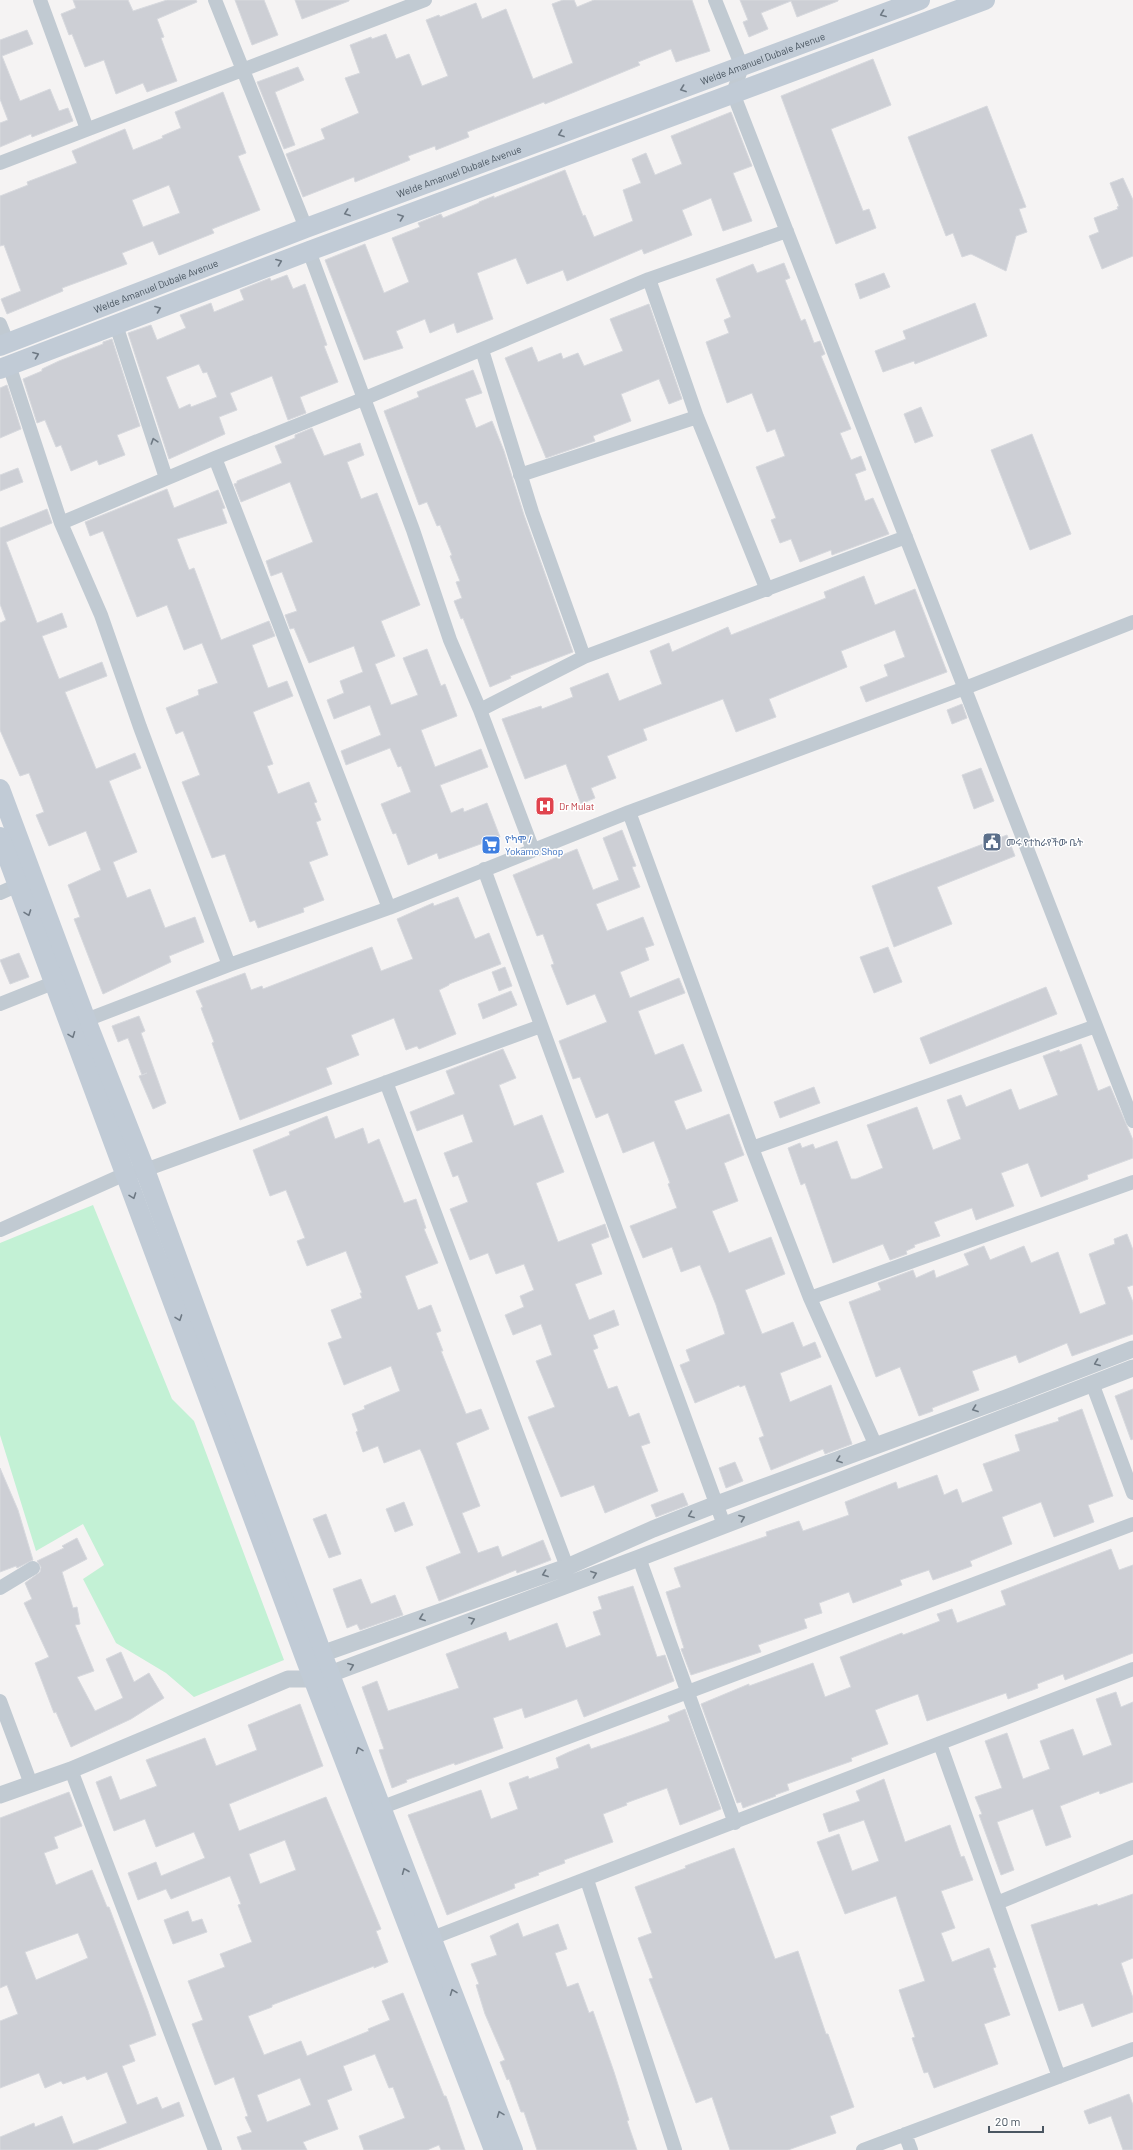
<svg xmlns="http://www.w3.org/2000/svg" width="1133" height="2150" viewBox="0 0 1133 2150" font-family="Barlow,'Noto Sans Ethiopic',sans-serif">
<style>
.green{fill:#c3f1d5}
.building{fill:#cdcfd5;stroke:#d7d9de;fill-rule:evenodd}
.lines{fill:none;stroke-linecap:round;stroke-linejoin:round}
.minor{stroke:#c1cad2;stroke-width:14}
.tertiary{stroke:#c1cad2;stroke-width:17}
.secondary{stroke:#c1cbd6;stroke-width:20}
.oneway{stroke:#6e7984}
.oneway2{stroke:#6e7983}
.labels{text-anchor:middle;stroke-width:3;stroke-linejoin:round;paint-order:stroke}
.street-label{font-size:10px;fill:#4a5661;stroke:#fff}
.health-label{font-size:10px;fill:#be3a42;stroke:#fff;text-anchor:start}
.shop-label{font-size:10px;fill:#366cbe;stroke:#fff;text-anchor:start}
.service-label{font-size:10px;fill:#4e5e75;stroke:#fff;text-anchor:start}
</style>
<rect width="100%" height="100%" fill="#f5f3f3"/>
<path class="green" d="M93 1205 172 1399 194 1421 284 1660 194 1697 166 1673 116 1643 83 1579 104 1565 83 1524 36 1551 0 1435V1243Z"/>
<path class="building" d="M73 0H128L133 11 167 0H196L197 2 157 19 164 37 161 38 177 81 147 92 143 83 116 94 104 60 85 67 72 34 69 35 61 14 76 8Z
M235 0H264L278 35 252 45Z
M295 0H349V1L302 19Z
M563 0H574L577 7 594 0H692L710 51 676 62 671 49 638 62 640 65 577 91 545 104 544 102 467 132 469 137 436 150 435 146 408 156 410 160 355 182 354 177 303 197 286 154 325 139 321 129 359 113 345 78 360 73 350 45 371 37 372 39 386 34 396 59 409 54 422 86 448 76 426 20 439 15 440 17 476 3 482 19 506 9 533 79 573 63 552 4Z
M740 0H838V1L797 17 791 1 761 13 768 29 749 37 743 22 748 20Z
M27 30 33 44 2 56 20 101 50 89 59 111 68 108 73 121 32 137 31 134 0 147V123L8 120 0 99V40Z
M873 59 891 105 831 129 863 211 869 209 876 228 836 244 781 96Z
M298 67 304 80 275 92 295 145 284 149 257 82Z
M223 92 246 153 238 156 260 210 212 229 214 233 159 255 153 241 122 253 127 264 62 288 63 291 7 314 1 299 21 291 4 245 0 246V196L28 185 27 182 77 163 72 151 125 129 133 150 163 138 162 136 181 128 175 112ZM169 185 180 213 143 227 132 200Z
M987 106 1026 207 1019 209 1027 232 1016 236 1006 271 971 254 962 257 953 233 946 236 908 137Z
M731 112 752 166 733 173 752 221 723 231 711 198 682 210 692 235 644 254 642 249 567 281 563 270 527 284 516 258 477 273 493 319 457 333 454 323 430 333 425 319 396 331 403 348 364 360 325 260 365 244 384 293 409 282 392 238 420 227 418 223 441 214 443 218 479 203V202L494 196V198L565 170 583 216 585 215 594 237 633 221 623 190 641 183 632 159 646 153 655 175 682 164 671 136Z
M1123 178 1133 200V256L1102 269 1089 236 1099 232 1094 218 1118 209 1117 207 1119 206 1110 183Z
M784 263 790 278 785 280 801 321 805 319 814 343 820 341 825 354 821 356 851 429 840 433 851 460 861 456 866 470 855 474 865 501 873 498 889 534 832 555 831 550 800 562 791 539 780 543 771 520 776 518 756 467 785 456 775 429 767 432 752 393 727 403 706 342 729 333 724 320 731 317 716 279 753 264 757 273Z
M884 273 890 287 860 299 855 284Z
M287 275 293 289 305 284 327 345 324 346 338 382 300 397 306 413 288 420 272 376 230 393 237 410 219 417 225 434 169 459 128 333 151 325 157 340 186 328 180 315 211 303 214 312 244 300 240 290 270 278 271 281ZM199 364 203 373 207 372 217 397 191 407 190 404 179 409 166 377Z
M975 303 987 336 915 364 914 361 883 372 875 351 906 339 903 331Z
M649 304 682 399 669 404 659 379 621 394 631 421 593 436 595 441 546 458 505 358 532 347 538 362 561 353 563 359 578 353 584 366 623 351 610 319Z
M112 339 140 426 117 435 125 455 99 465 97 460 71 471 61 445 56 447 45 420 37 423 23 379 42 371V369L59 361 103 344V342Z
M473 370 482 393 465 399 476 428 492 421 504 451 524 515 573 652 510 676 511 678 490 687 463 618 461 619 454 601 462 598 456 582 460 581 450 556 452 555 440 525 437 526 427 502 419 505 384 411 419 397 417 392Z
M7 385 21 429 0 438V388Z
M921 407 933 436 915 443 904 414Z
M312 428 324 456 360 443 364 455 347 462 361 499 377 493 420 605 381 621 395 656 375 664 391 705 418 695 403 658 427 649 441 686 445 684 457 716 421 730 435 767 481 749 488 767 440 785 451 813 463 808 464 812 487 803 500 837 439 859 437 853 408 865 396 833 393 834 381 804 411 792 401 766 398 767 390 748 346 765 341 751 381 735 370 705 334 719 327 700 344 693 340 681 363 672 354 646 309 663 294 628 290 629 285 615 297 611 282 572 271 576 266 561 313 542 290 482 241 502 234 484 237 483V481L282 463 275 446 295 438V435Z
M1032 434 1071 534 1030 550 991 450Z
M18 468 23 482 0 491V475Z
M167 489 174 508 218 490 225 508 222 509 227 523 177 539 189 570 194 568 221 640 269 621 275 636 252 645 268 688 287 681 293 696 253 712 273 764 267 766 278 794 309 782 317 802 314 803 321 820 316 822 328 855 309 862 324 900 303 908 304 912 258 928 255 920 250 922 225 854 212 858 182 782 200 775 183 731 176 734 166 708 199 695 198 690 218 683 202 643 184 650 167 605 137 617 103 531 90 536 85 522Z
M47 509 52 523 6 542 37 623 62 613 67 627 42 636 59 679 102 662 107 676 65 692 96 769 135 753 141 768 109 781 137 852 113 862 127 898 150 889 165 928 195 917 204 942 169 956 171 962 103 994 74 919 80 917 68 885 101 870 86 831 49 846 36 815 44 812 29 773 20 776 0 730V623L6 620 0 604V528Z
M864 576 875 605 915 589 947 672 866 702 860 687 888 676 884 665 905 657 895 630 841 651 847 667 769 699 776 717 736 732 723 699 643 729 647 740 607 756 616 778 591 788 595 798 581 804 566 764 525 779 502 719 541 706 542 709 573 697 570 688 608 673 619 701 662 684 650 651 669 643 672 652 728 627 731 635 826 598 824 592Z
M962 704 967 718 952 724 947 710Z
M981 768 994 801 974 809 962 775Z
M622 830 636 866 632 867 640 887 596 904 607 931 643 917 654 945 645 948 649 960 620 972 630 998 679 978 685 993 638 1011 655 1055 683 1044 702 1091 674 1101 686 1130 729 1114 744 1155 724 1163 738 1201 712 1211 729 1253 771 1237 785 1274 745 1290 762 1334 793 1322 803 1347 815 1342 821 1357 780 1373 790 1402 831 1385 852 1444 825 1454 823 1449 771 1470 759 1438 764 1436 745 1385 740 1387 739 1385 695 1403 680 1365 690 1361 686 1350 725 1334 716 1305 700 1265 681 1272 672 1247 643 1258 630 1226 677 1208 668 1184 670 1183 654 1141 623 1153 608 1113 596 1118 580 1077 573 1079 559 1041 607 1022 595 994 567 1005 551 965 554 964 543 934 537 936 513 875 577 849 593 890 603 886 619 880 603 838Z
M1007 835 1015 856 937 887 952 924 894 947 872 886Z
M458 897 475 939 489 933 501 964 449 984V985L439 990 456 1034 419 1049 417 1046 406 1050 394 1018 351 1035 359 1055 326 1068 332 1084 240 1120 212 1043 214 1042 201 1008 203 1007 196 991 245 973 251 990 262 986 263 989 372 947 381 971 413 959 397 919 433 903 434 906Z
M888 947 902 982 874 993 860 957Z
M19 953 29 977 10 984 0 960Z
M505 967 512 986 499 991 492 972Z
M1046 987 1057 1014 930 1064 920 1038Z
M511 991 517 1005 483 1019 478 1004Z
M139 1016 145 1031 141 1033 166 1103 153 1109 139 1076 147 1073 142 1075 128 1038 118 1042 112 1026Z
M1081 1044 1098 1091 1110 1086 1133 1140V1158L1087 1175 1088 1179 1041 1197 1028 1163 1001 1173 1014 1206 976 1220 972 1208 934 1222 940 1236 914 1245 915 1247 906 1251 907 1254 890 1260 883 1244 833 1263 805 1183 801 1185 788 1148 800 1143 802 1148 813 1144 815 1149 837 1141 851 1179H856L883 1168 867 1125 917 1107 933 1150 961 1139 947 1100 961 1095 966 1107 1011 1089 1019 1110 1058 1095 1043 1056 1059 1050 1060 1052Z
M503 1049 516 1078 499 1085 514 1126 542 1115 564 1172 536 1183 558 1242 605 1224 609 1237 591 1244 602 1274 575 1284 589 1320 614 1310 619 1325 593 1335 598 1348 593 1350 608 1389 617 1386 629 1417 639 1413 650 1443 641 1446 658 1491 605 1513 594 1485 561 1497 528 1417 555 1407 536 1361 552 1355 541 1324 513 1335 505 1315 524 1307 520 1296 534 1290 524 1264 496 1274 488 1253 470 1260 450 1209 468 1202 458 1175 453 1177 444 1153 473 1142 463 1114 417 1131 410 1112 455 1094 446 1071Z
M814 1087 820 1103 780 1118 774 1102Z
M327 1116 335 1139 363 1128 368 1144 379 1139 404 1203 416 1199 426 1228 424 1229 438 1263 405 1276 418 1310 431 1305 441 1331 436 1333 443 1351H441L466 1414 481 1409 489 1429 456 1443 480 1506 462 1513 478 1553 498 1546 502 1557 543 1540 551 1560 517 1573 516 1570 439 1601 426 1567 461 1553 423 1455 420 1449 384 1463 378 1446 363 1452 356 1432 358 1431 352 1414 365 1409 364 1406 400 1391 391 1366 344 1385 328 1343 342 1338 331 1310 362 1298 360 1293H362L346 1251 307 1266 297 1241 305 1238 286 1190 270 1196 253 1150 290 1135 289 1132Z
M1127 1234 1133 1250V1285L1127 1287 1133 1302V1334L1072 1356 1067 1343 1019 1363 1016 1355 972 1371 979 1390 932 1408 933 1411 919 1416 900 1367 876 1377 849 1302 881 1290 878 1283 913 1270 916 1278 934 1270 936 1278 969 1265 964 1254 984 1246 990 1260 1024 1246 1031 1263 1058 1252 1080 1314 1106 1304 1089 1254 1115 1244 1114 1239Z
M1133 1389V1439L1131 1440 1115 1396Z
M1082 1409 1113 1496 1088 1505 1094 1522 1054 1537 1041 1502 1002 1517 1012 1544 970 1561 972 1566 933 1580 929 1570 900 1580 902 1585 853 1603 849 1592 819 1603 822 1613 804 1619 807 1628 758 1645 761 1652 691 1675 681 1649 684 1648 666 1592 681 1587 674 1568 767 1536 766 1532 799 1521 803 1531 849 1515 845 1502 896 1482 898 1489 937 1475 944 1495 957 1489 962 1503 993 1491 983 1464 1020 1451 1015 1435 1059 1421 1058 1418Z
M735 1462 743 1481 726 1488 719 1468Z
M0 1468 18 1510 33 1560 17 1568 16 1566 0 1572Z
M683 1493 688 1505 656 1517 651 1505Z
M404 1502 413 1525 395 1532 386 1509Z
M326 1514 341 1554 329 1558 313 1519Z
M77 1538 87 1559 62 1572 73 1608 77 1607 80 1624 75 1625 94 1671 77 1677 95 1711 123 1698 106 1659 121 1652 134 1682 149 1673 164 1698 131 1719 71 1747 56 1712 54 1713 35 1663 49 1657 24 1603 32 1599 25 1583 40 1572 41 1567 37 1561 64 1548 62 1546Z
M1111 1549 1119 1570 1133 1565V1653L1065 1680 1063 1674 1037 1684 1038 1688 1008 1699 1006 1693 927 1721 918 1694 890 1704 875 1710 888 1744 851 1758 852 1761 787 1784 789 1790 775 1795 776 1796 743 1808 741 1802 737 1803 701 1704 749 1684V1686L813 1663 825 1697 851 1687 840 1657 902 1633 903 1635 940 1621 937 1614 952 1609 957 1623 1006 1605 1001 1591Z
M361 1579 371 1604 395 1595 403 1615 360 1630 357 1624 347 1628 333 1589Z
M633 1586 657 1657 665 1655 674 1681 584 1717 577 1699 525 1718 522 1708 493 1718 503 1748 455 1765 454 1763 406 1780 407 1782 392 1788 379 1750 384 1749 362 1687 377 1681 388 1711 459 1688 446 1654 506 1632 509 1641 557 1623 566 1648 601 1635 593 1612 602 1609 598 1597Z
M1116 1692 1121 1707 1133 1702V1782L1100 1794 1099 1791 1060 1806 1071 1837 1046 1846 1033 1809 997 1822 1014 1870 1001 1875 979 1815 982 1814 975 1797 1002 1788 985 1741 1007 1733 1023 1779 1050 1769 1040 1741 1073 1729 1083 1756 1112 1745 1096 1699Z
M300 1704 323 1766 229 1804 239 1831 326 1797 381 1929 376 1931 388 1962 374 1968V1966L272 2005V2007L248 2016 264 2055 301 2041 307 2056 369 2031 368 2029 390 2020 382 2001 403 1993 444 2096H446L465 2150H441L439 2145 427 2150H364L359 2136 405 2118 393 2087 389 2088 375 2054 343 2066 352 2090 327 2100 338 2129 303 2142 307 2150H242L237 2137 252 2132 245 2117 248 2116 234 2077 215 2085 192 2024 203 2020 188 1981 225 1967 220 1954 252 1942 238 1905 241 1904 230 1876 171 1899 166 1889 138 1900 128 1873 156 1862 161 1876 205 1858 194 1832 156 1847 145 1819 114 1831 96 1782 111 1776 120 1800 157 1786 146 1760 205 1738 216 1766 257 1750 248 1725ZM285 1840 296 1870 260 1884 249 1854ZM300 2078 311 2105 267 2122 257 2095Z
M685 1709 721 1809 680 1825 667 1788 626 1803 627 1805 603 1814 613 1842 564 1860 565 1863 538 1873 539 1875 514 1884 515 1888 447 1915 408 1815 481 1790 491 1819 518 1809 509 1783 528 1776 529 1779 559 1768 556 1758 569 1752 589 1744 591 1749 632 1735 670 1721 668 1716Z
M884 1779 905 1842 950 1825 961 1857 964 1856 973 1880 941 1891 955 1928 941 1933 952 1962 989 1948 996 1967 993 1968 1010 2015 984 2024 998 2064 934 2088 928 2072 924 2073 912 2038 915 2037 899 1990 925 1981 896 1896 845 1914 817 1842 839 1834 852 1871 879 1861 864 1820 829 1832 823 1814 860 1801 856 1791Z
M69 1792 82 1826 54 1837 58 1848 44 1853 56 1885 92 1870 107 1907H109L148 2011 156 2035 129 2045 135 2061 122 2066 137 2105 157 2097 162 2109 179 2102 184 2116 96 2150H0V2137L34 2123 35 2127 62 2116 73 2144 127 2123 107 2072 87 2080 85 2076 63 2084 61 2081 45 2088 39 2073 0 2088V2021L18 2014 7 1985 0 1988V1818ZM78 1933 88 1958 36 1980 25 1952Z
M734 1848 775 1959 798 1951 826 2034H828L854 2107 830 2116 836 2133 788 2150H730L712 2097 696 2103 656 1997 649 1979 653 1978 638 1938 652 1933 635 1887 686 1868 685 1866Z
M1133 1894V1958L1121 1963 1133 1998V2012L1092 2027 1083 2003 1059 2011 1031 1925 1097 1904 1098 1906Z
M188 1911 192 1922 202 1919 207 1932 173 1944 164 1920Z
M518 1923 523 1937 558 1924 567 1949 555 1953 567 1987 578 1983 589 2013 593 2011 614 2072 629 2120 627 2121 637 2150H537L524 2112H521L509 2079 507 2080 500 2062 505 2060 485 2014 476 1985 479 1984 471 1964 497 1955 490 1936Z
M1129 2094 1133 2105V2150H1123L1111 2116 1089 2124 1084 2111Z"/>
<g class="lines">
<path class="minor" d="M40 0 87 129
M215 0 306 228
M715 0 742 67 733 93 1133 1121
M0 163 425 0
M309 251 413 530 450 640 480 710 533 850
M649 279 697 417 767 590
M0 324 8 344
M116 325 166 478
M482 350 532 512 584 657
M9 365 61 523 101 615 140 727 229 965
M215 458 389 908
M520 475 697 417
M61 523 215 458 363 399 649 279 787 231
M480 710 584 657 906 537
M629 812 752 1148 810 1298 876 1446
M484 869 724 1525
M0 893 18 885
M0 1004 53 983
M86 1020 229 965 389 908 629 812 965 688 1133 622
M386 1082 567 1567
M752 1148 1096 1026
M0 1230 125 1174 145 1170 541 1026
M810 1298 1133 1182
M1092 1383 1133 1493
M639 1558 735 1823
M0 1588 33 1568
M0 1701 31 1784
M940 1744 1059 2077
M71 1770 215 2150
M380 1808 1133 1524
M587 1880 675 2150
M997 1903 1133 1847
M432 1938 1133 1669
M905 2134 911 2150
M863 2150 1133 2049"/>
<path class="tertiary" d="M310 1658 567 1567 653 1529 717 1504 1006 1398 1133 1349
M0 1795 71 1770 288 1679H314L330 1674 639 1558 1133 1368"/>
<g class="secondary">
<path id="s1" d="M0 346 306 228 920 0"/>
<path d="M0 369 309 251 985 0"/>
<path d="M0 789 86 1020 145 1170 322 1654 513 2150"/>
<path d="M0 837 306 1660 494 2150"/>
</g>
</g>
<defs><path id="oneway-chevron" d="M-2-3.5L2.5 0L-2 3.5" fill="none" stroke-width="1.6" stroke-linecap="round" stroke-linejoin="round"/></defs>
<g class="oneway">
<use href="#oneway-chevron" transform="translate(883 14) rotate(159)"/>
<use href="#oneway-chevron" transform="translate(683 89) rotate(160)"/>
<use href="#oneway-chevron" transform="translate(561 134) rotate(160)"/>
<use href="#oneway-chevron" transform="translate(347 213) rotate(160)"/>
<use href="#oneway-chevron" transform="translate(401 217) rotate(-20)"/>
<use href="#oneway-chevron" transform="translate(279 262) rotate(-21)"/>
<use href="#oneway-chevron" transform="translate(158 309) rotate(-21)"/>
<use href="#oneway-chevron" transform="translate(36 355) rotate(-21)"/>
<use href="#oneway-chevron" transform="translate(28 913) rotate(70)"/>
<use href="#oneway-chevron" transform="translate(72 1035) rotate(69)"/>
<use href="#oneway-chevron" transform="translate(133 1196) rotate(70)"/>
<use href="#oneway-chevron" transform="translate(179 1318) rotate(70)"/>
<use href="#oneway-chevron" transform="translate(359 1750) rotate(-111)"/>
<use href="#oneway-chevron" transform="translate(405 1871) rotate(-112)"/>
<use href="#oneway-chevron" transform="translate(453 1992) rotate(-111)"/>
<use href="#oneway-chevron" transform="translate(500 2114) rotate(-111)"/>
</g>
<g class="oneway2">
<use href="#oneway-chevron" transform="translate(154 441) rotate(-108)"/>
<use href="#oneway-chevron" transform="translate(1097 1363) rotate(159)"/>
<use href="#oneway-chevron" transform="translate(975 1409) rotate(160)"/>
<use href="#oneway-chevron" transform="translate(839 1460) rotate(160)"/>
<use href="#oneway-chevron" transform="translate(691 1515) rotate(159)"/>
<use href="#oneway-chevron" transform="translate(742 1518) rotate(-21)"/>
<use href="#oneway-chevron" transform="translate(545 1574) rotate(160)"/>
<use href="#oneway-chevron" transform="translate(594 1574) rotate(-20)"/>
<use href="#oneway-chevron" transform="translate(422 1618) rotate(160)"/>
<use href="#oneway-chevron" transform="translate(472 1620) rotate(-21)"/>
<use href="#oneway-chevron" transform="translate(351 1666) rotate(-21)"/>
</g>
<defs>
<g id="hospital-square" transform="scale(1)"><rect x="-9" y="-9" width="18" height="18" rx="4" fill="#e0444e" stroke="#fff"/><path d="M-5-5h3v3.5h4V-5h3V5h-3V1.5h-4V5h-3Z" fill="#fff"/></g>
<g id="civic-square" transform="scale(1)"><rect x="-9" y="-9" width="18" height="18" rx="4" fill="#5c6f8a" stroke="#fff"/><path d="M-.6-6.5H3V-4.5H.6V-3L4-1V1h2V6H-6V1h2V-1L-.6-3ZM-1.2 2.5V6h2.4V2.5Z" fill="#fff"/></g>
<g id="supermarket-square" transform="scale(1)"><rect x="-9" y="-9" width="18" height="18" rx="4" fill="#3f7fe0" stroke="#fff"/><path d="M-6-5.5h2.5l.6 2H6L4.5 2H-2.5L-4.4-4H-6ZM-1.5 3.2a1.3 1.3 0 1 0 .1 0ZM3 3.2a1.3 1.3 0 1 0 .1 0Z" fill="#fff"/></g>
</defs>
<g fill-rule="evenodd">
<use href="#hospital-square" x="545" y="806"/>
<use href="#civic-square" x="992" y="842"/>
<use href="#supermarket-square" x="491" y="845"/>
</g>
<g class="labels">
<g class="street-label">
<text dy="4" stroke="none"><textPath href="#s1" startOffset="815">Welde Amanuel Dubale Avenue</textPath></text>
<text dy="4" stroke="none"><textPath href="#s1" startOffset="491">Welde Amanuel Dubale Avenue</textPath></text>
<text dy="4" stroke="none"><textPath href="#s1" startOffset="167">Welde Amanuel Dubale Avenue</textPath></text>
</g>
<g class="health-label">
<text x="559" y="810">Dr Mulat</text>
</g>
<g class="shop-label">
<text x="505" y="843">ዮካሞ /<tspan x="505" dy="12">Yokamo Shop</tspan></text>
</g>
<g class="service-label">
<text x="1006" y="846">መሩ የተከራየችው ቤት</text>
</g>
</g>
<path d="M989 2126v6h54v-6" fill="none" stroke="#4a5661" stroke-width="2"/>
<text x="995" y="2126" font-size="12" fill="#4a5661" stroke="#ffffff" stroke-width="3" paint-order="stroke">20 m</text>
</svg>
